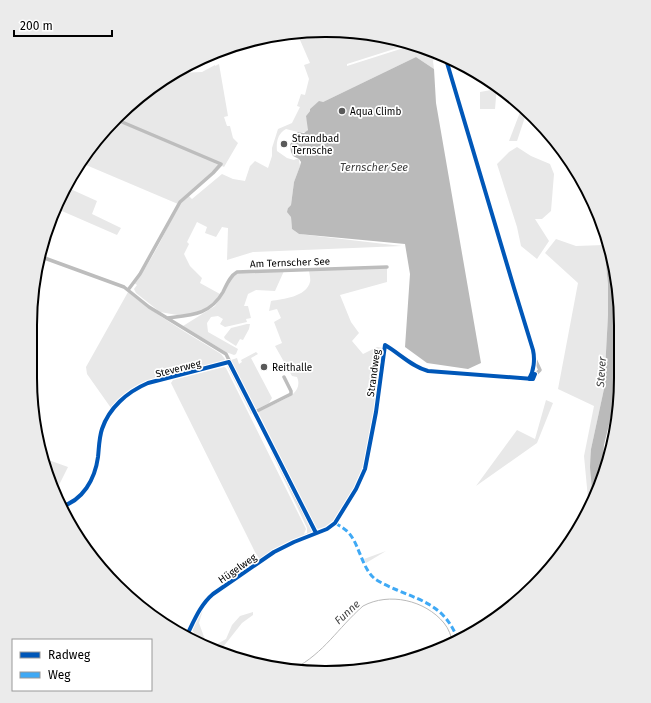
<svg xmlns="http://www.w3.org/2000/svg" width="651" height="703" viewBox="0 0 651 703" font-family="'Fira Sans',sans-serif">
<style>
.green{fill:#e8e8e8}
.water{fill:#bababa}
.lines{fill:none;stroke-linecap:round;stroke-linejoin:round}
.stream{stroke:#bababa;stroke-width:1}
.minor{stroke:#bdbdbd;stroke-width:3.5}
.quiet{stroke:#3fa9f5;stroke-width:3;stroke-dasharray:6 3;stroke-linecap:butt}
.cycleway-casing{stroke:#fff;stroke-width:6}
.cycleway{stroke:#0057b8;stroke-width:4}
.poi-dot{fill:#595959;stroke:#fff;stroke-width:1.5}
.labels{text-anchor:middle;stroke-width:3.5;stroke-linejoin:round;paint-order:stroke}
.poi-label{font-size:10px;fill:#000;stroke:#fff;text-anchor:start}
.street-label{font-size:10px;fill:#000;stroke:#fff}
.water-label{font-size:11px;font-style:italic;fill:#3e3e3e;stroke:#fff}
.rim{fill:none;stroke:#000;stroke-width:2}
</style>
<rect width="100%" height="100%" fill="#fff"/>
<path class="green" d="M326 30 383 36 410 44 347 64V66L413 45 438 52 433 61 434 69 416 57 323 102 316 104 310 109V111L306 116 309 128 306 132H298L286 129C278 133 276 142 277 151L287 158 294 160 296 159H299L300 166 294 182 291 205 288 208 291 217 292 229 299 234 402 246 253 252 227 260 228 228 222 227 216 237 205 233 207 227 197 222 187 242 189 244 184 254 190 266 202 278 200 283 220 294 212 305 195 314 177 315 160 312 136 293 134 289 137 285 134 283C153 260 165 232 178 206V204L79 162 80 161 117 116 162 80 177 71 178 73 202 72 215 65V66L219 64 228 116 224 117 227 126H230L233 138 238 143 224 167 222 166 189 196 192 199 222 174 233 179 245 181 250 166 255 161 268 168 272 156V148L278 129 292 123 300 107 297 106 301 94 305 95 309 79 304 65 310 63 297 33Z
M492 82 497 86 495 109H480V92L491 90Z
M522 107 527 111 517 141H509Z
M517 147 531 156 550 164 554 174 551 211 542 219H535L549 241 537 259 521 246 517 227 497 164 509 152Z
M66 187 97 201 92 214 121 228 117 235 55 208Z
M556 239 576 246 604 245 608 284V315L604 389 591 449 593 500 589 509 584 456 594 406 558 389 578 283 545 253Z
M387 267V282L340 295 351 322 359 333 352 341 363 354 377 347 383 348 373 421 364 467 358 482 334 523 328 526 318 529 314 527 311 521 258 412C265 408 289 398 293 394 298 389 300 384 297 377L292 376 275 346 282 343 274 322 281 318 277 309 269 311 271 301C283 299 306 297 310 282 311 279 309 273 309 270Z
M284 271 275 291 256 290 248 294 244 306H248L251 318 246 319 247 322 225 327 220 324 223 319 218 316 211 317 207 323 208 332 238 349 236 354 234 355 226 352 183 326 215 306 232 277 237 272Z
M128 292C157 316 189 334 221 354L225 359 223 363 146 382C132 389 122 398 111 408L87 374 86 367Z
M247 324H250L249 329 243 340 240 339 236 346 225 339 224 337 231 328Z
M256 352 258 354 251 358 272 398 269 403 257 409 255 408 231 360 237 358 239 364 242 362 241 360Z
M227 366H229L231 368 254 412 251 414Z
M224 367 226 368 306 529 304 534 307 533V528L271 452 273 451 312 531 310 534 260 560 255 552 171 383 173 380Z
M618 375V409L613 408Z
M546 400 553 403 537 443 476 486 517 430 535 439Z
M43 458 68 467 55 493Z
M386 551 366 563 364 559Z
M205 603 199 623 208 648 199 644 192 629Z
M253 612V615L242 623 223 647 215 650 210 648 226 639 232 625 240 616Z"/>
<path class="water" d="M416 57 434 69 436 103 481 363 468 369 427 363 405 347 410 274 405 244 299 234 292 229 291 217 287 212 288 208 291 205 294 182 300 166 301 162 299 159 293 156 291 152 290 145 293 138 298 132 304 133 308 130 306 116 310 111V109L319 101 323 102Z
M603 227 615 268 618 375 613 408 604 445 602 469V479L593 500 590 467 591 449 604 389 608 315V284L604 245Z"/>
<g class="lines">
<path class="stream" d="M294 669C325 652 337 629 363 606 389 592 425 600 444 623 449 629 451 636 453 643"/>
<path class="minor" d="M445 56 514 288 533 350 534 357 532 371 536 374 540 370 534 357
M115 119 221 164 213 173 180 202 140 274 128 290
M39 256 124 287 149 307 226 354 302 509 316 533
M167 318C191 315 210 315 223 292 227 284 230 276 237 272L387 267
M255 412 291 394V391L284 377
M60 507C83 501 95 479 98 457 99 448 99 438 102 429 109 408 127 392 148 383L229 362
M186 637C194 621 200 605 213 594L274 552 294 542 327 529 335 523 356 489 365 469 376 412 385 345C399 353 412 367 428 371L529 379"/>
<path class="quiet" d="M335 523C340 526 344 528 348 532 360 545 361 567 375 579 381 583 390 587 397 590 426 602 446 608 458 640"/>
<g class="cycleway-casing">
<path id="cycleway" d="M445 56 514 288 533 350C535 359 534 371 529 379
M60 507C83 501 95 479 98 457 99 448 99 438 102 429 109 408 127 392 148 383L229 362 316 533
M186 637C194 621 200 605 213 594L274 552 294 542 327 529 335 523 356 489 365 469 376 412 385 345C399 353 412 367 428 371L533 379 535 374"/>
</g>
<use href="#cycleway" class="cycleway"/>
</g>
<g class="poi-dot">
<circle cx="342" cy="111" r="4"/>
<circle cx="284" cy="144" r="4"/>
<circle cx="264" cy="367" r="4"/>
</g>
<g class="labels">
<g class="poi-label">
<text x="350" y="115">Aqua Climb</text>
<text x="292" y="142">Strandbad<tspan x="292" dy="12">Ternsche</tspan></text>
<text x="272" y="371">Reithalle</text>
</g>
<g class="street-label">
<text transform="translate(290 262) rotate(-2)" y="4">Am Ternscher See</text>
<text transform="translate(178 368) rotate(-14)" y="4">Steverweg</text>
<text transform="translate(373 373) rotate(-82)" y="4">Strandweg</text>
<text transform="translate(237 568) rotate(-35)" y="4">Hügelweg</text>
</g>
<g class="water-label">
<text x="374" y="171">Ternscher See</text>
<text transform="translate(601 372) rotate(-86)" y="4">Stever</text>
<text transform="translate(347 612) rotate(-43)" y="4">Funne</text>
</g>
</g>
<path d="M0 0H651V703H0ZM325 37H326A288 288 0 0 1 614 325V378A288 288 0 0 1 326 666H325A288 288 0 0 1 37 378V325A288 288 0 0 1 325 37Z" fill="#ebebeb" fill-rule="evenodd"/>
<path class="rim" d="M325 37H326A288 288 0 0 1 614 325V378A288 288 0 0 1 326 666H325A288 288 0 0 1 37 378V325A288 288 0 0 1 325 37Z"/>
<rect x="12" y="639" width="140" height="52" fill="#ffffff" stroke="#999999"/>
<rect x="20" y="652" width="20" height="6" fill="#0057b8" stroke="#999999"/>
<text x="48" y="659" font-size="12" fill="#000000">Radweg</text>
<rect x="20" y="672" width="20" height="6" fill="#3fa9f5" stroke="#999999"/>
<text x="48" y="679" font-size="12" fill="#000000">Weg</text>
<path d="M14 30v6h98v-6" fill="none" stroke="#000000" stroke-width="2"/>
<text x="20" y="30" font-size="12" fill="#000000" stroke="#ffffff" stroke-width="3" paint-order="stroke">200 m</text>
</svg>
